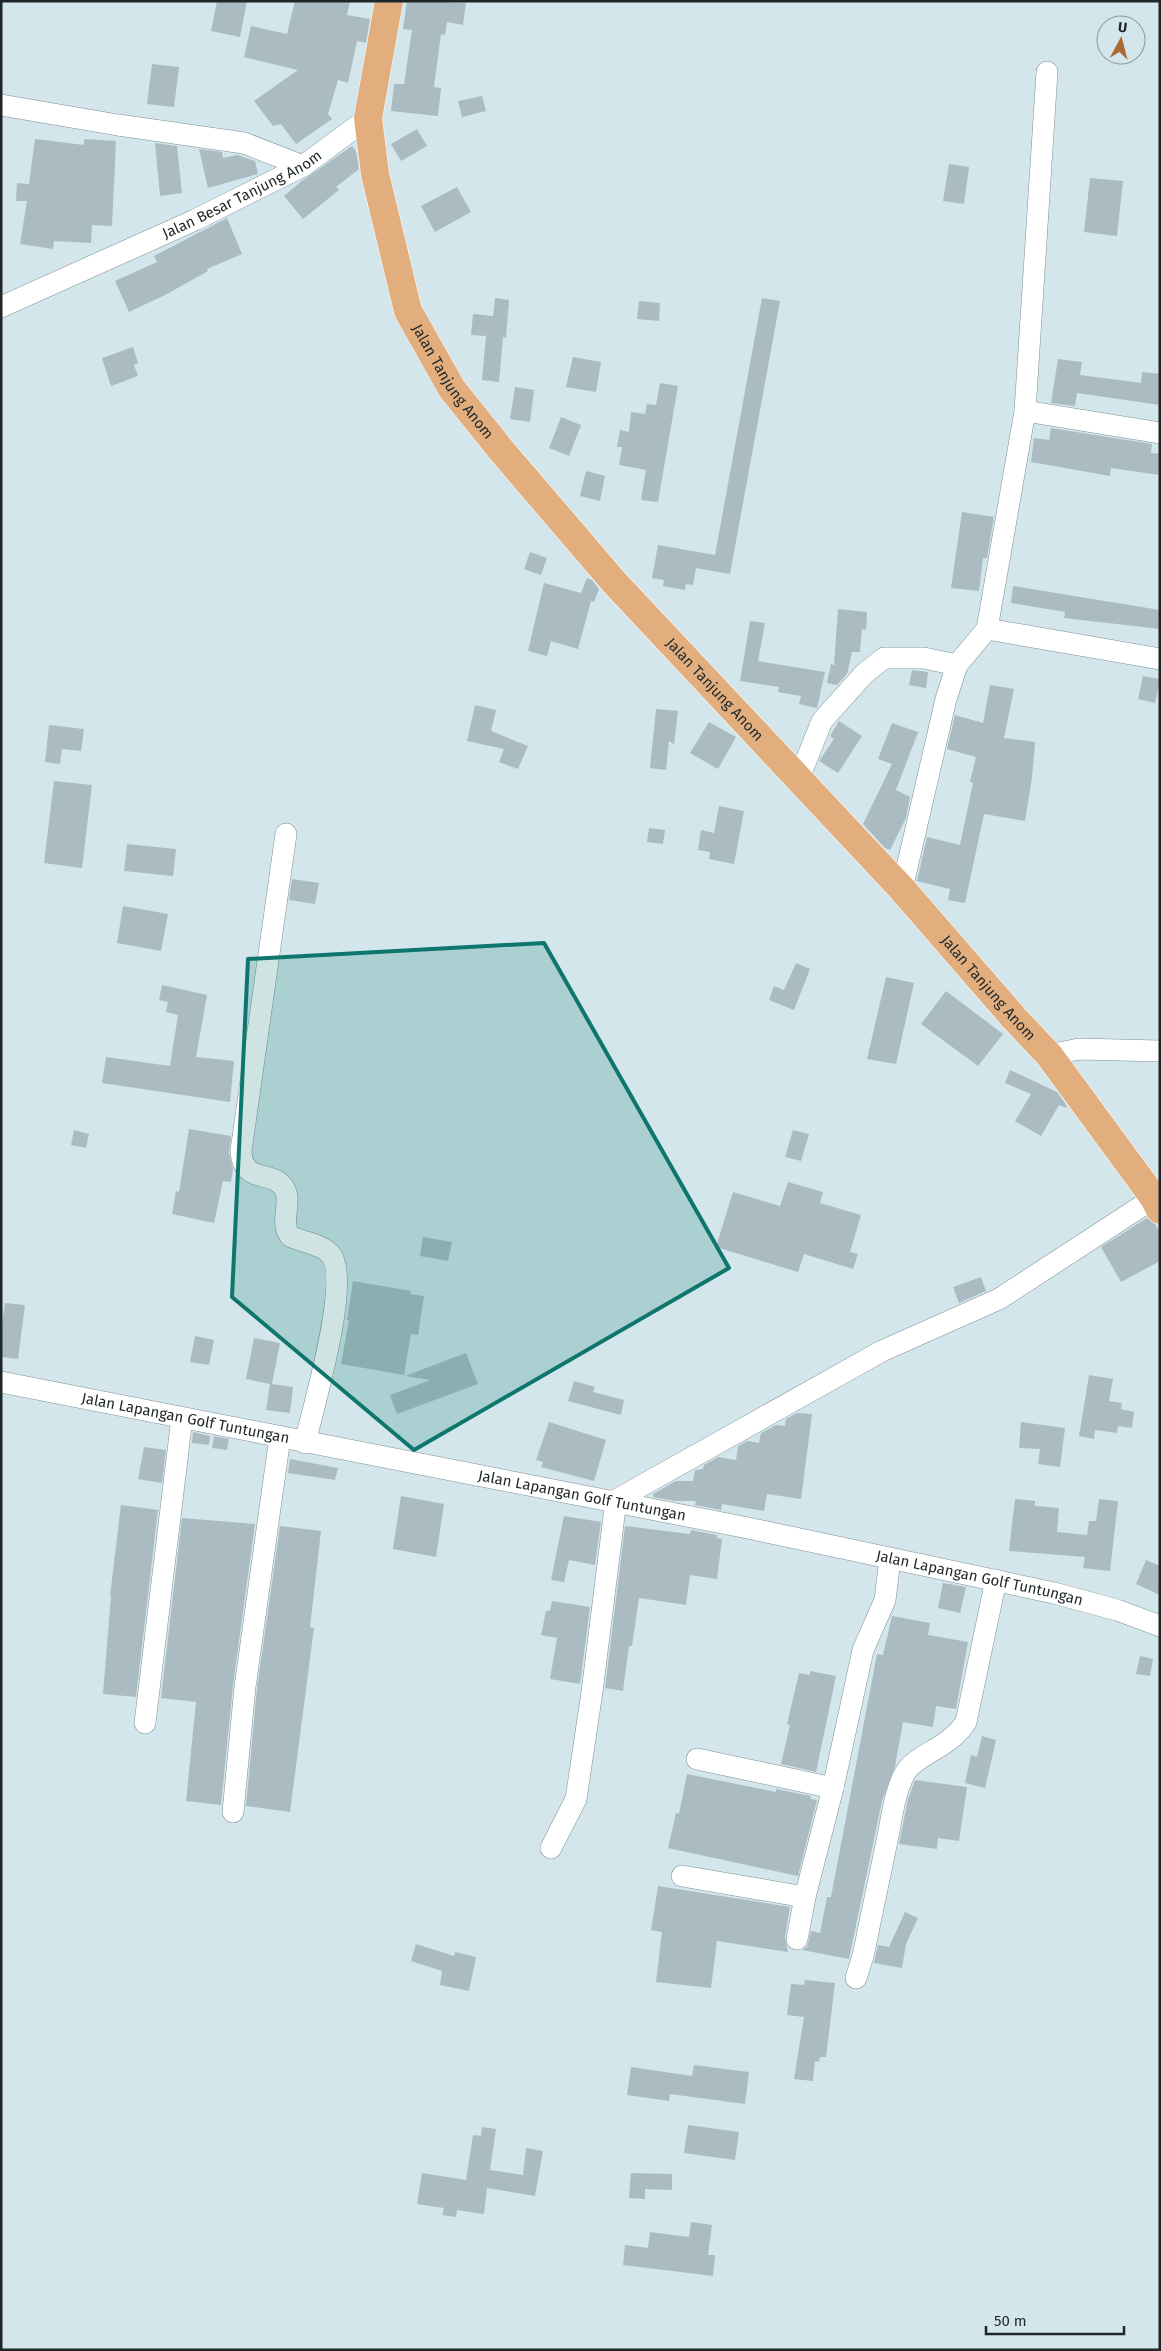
<svg xmlns="http://www.w3.org/2000/svg" width="1161" height="2351" viewBox="0 0 1161 2351" font-family="'Fira Sans',sans-serif">
<style>
.building{fill:#aabcc2}
.lines{fill:none;stroke-linecap:round;stroke-linejoin:round}
.minor-casing{stroke:#7e9096;stroke-width:22}
.major-casing{stroke:#fff;stroke-width:29}
.minor{stroke:#fff;stroke-width:21}
.major{stroke:#e3ae7d;stroke-width:28}
.marked{fill:#0f766e;fill-opacity:0.2;stroke:#0f766e;stroke-width:4;stroke-linejoin:round}
.labels{text-anchor:middle;stroke-width:4;stroke-linejoin:round;paint-order:stroke}
.street-label{font-size:15px;fill:#1f2628;stroke:#d3e6ec}
</style>
<rect width="100%" height="100%" fill="#d3e6ec"/>
<path class="building" d="M217 1H247L240 37 211 31Z
M295 1H350L347 15 370 19 366 43 357 41 348 83 338 80 328 114 332 119 296 144 281 124 273 126 254 101 298 70 244 57 251 26 287 34Z
M407 1 466 3 463 25 447 22 445 35 441 34 434 87 441 88 438 116 391 111 394 84H404L412 30 403 29Z
M152 64 179 67 174 107 147 104Z
M482 96 486 111 462 117 458 101Z
M417 129 427 146 401 161 391 144Z
M35 139 84 145V139L116 141 112 226 92 225 91 243 54 241 53 249 20 244 27 201H16L17 183 29 184Z
M155 143 177 146 182 193 160 196Z
M352 146 356 151 359 169 336 187 339 190 303 219 284 196 303 180Z
M199 149 222 152 223 158 237 155 255 161 258 174 208 188Z
M949 164 969 167 964 204 943 201Z
M1090 178 1123 181 1117 236 1084 232Z
M457 187 471 212 435 232 421 206Z
M227 218 242 254 207 269 208 271 167 294 129 312 115 281 157 262 154 256Z
M495 298 509 300 506 338 503 337 499 382 482 380 486 336 471 335 473 314 493 316Z
M762 298 780 301 730 574 696 568 693 585 686 584 685 590 663 586 664 580 652 578 658 545 715 555Z
M639 301 660 303 659 321 637 319Z
M133 347 138 363 134 365 138 376 111 386 102 358Z
M573 357 601 362 596 392 566 387Z
M1058 359 1082 362 1080 375 1141 383 1142 372 1160 374V405L1077 393 1075 406 1051 403Z
M660 383 678 386 658 502 641 500 646 470 619 465 622 447H617L620 430 629 432 631 412 645 414 647 404 656 405Z
M515 387 534 390 530 422 510 419Z
M561 417 581 425 569 456 549 448Z
M1051 428 1152 444 1151 453 1160 454V475L1111 468 1110 476 1031 462 1034 438 1049 440Z
M586 471 605 476 600 501 580 496Z
M962 512 994 517 987 558H983L979 591 951 588Z
M530 552 547 558 541 575 524 569Z
M587 578 592 580 599 589 594 602 591 601 578 649 551 641 547 656 528 651 544 583 581 593Z
M1013 586 1160 610V629L1064 618 1065 612 1011 603Z
M838 609 867 612 866 630 862 629 860 652H852L847 674 837 685 827 683 831 664 834 665Z
M750 621 765 623 758 661 825 672 817 708 799 704 801 696 778 692 779 687 740 681Z
M912 670 928 672 926 688 909 685Z
M1143 676 1160 679 1155 703 1138 699Z
M990 685 1014 689 1004 738 1035 742 1032 778 1025 821 984 814 965 903 948 900 950 889 917 881 927 837 960 845 973 783 970 782 976 757 947 749 955 715 983 723Z
M475 705 496 710 491 731 528 746 518 769 499 762 504 749 467 741Z
M656 709 678 711 674 744 669 741 666 770 650 768Z
M839 721 862 736 838 773 819 761 834 739 830 736Z
M709 722 736 737 718 769 690 753Z
M892 723 918 732 896 790 910 797 906 818 890 850 885 848 863 824 892 764 878 759Z
M49 725 84 729 81 751 62 749 60 764 45 762Z
M54 781 92 785 82 868 44 863Z
M719 806 744 811 734 864 709 859 710 852 698 850 701 830 714 833Z
M649 828 665 830 663 844 647 842Z
M127 844 176 849 173 876 124 871Z
M292 879 319 883 315 904 289 900Z
M123 906 168 914 161 951 117 943Z
M796 963 810 969 794 1010 769 1000 774 986 784 990Z
M886 977 914 983 896 1064 867 1059Z
M162 985 207 995 196 1057 234 1061 230 1102 102 1083 106 1057 170 1066 178 1015 166 1012 168 1002 159 1000Z
M946 991 1003 1034 978 1066 921 1024Z
M1010 1070 1057 1092 1067 1106 1066 1108 1059 1105 1041 1136 1015 1121 1031 1094 1005 1083Z
M189 1129 231 1136 229 1153 233 1169 231 1182 223 1181 214 1223 172 1214 176 1191 179 1192Z
M74 1130 89 1134 86 1148 71 1145Z
M793 1130 809 1134 801 1161 785 1157Z
M788 1182 823 1192 820 1203 861 1215 850 1252 858 1254 853 1269 804 1254 798 1272 716 1247 733 1192 780 1206Z
M1147 1218 1155 1224 1160 1233V1261L1121 1282 1101 1247Z
M423 1237 452 1242 448 1261 420 1256Z
M981 1277 986 1291 959 1303 953 1287Z
M353 1281 411 1291 410 1294 424 1296 418 1335 411 1334 404 1375 341 1364 349 1320H347Z
M5 1303 25 1305 18 1359 1 1357V1331Z
M195 1336 214 1340 209 1365 190 1362Z
M254 1338 280 1343 272 1384 293 1387 290 1413 266 1410 270 1384 246 1379Z
M466 1353 478 1384 397 1414 390 1395 430 1380 405 1376Z
M1089 1375 1113 1379 1109 1401 1122 1403 1121 1409 1134 1412 1132 1428 1118 1426 1117 1433 1095 1430 1094 1439 1079 1436Z
M574 1381 595 1387 593 1392 624 1400 621 1415 568 1401Z
M797 1413 812 1414 801 1499 767 1494 764 1511 722 1504 721 1510 695 1505 696 1501H675L653 1497V1494L676 1481H693L695 1470 703 1469 704 1465 718 1457 736 1460 738 1446 747 1441 759 1443 761 1433 776 1425 785 1426 786 1419Z
M549 1422 606 1440 594 1481 541 1467 543 1462 536 1460Z
M1021 1422 1065 1428 1060 1467 1038 1464 1040 1449 1019 1448Z
M193 1432 210 1436 209 1445 192 1443Z
M214 1436 229 1439 227 1450 212 1448Z
M144 1447 166 1450 162 1483 138 1479Z
M290 1459 338 1468 335 1480 288 1473Z
M401 1496 444 1504 436 1557 393 1549Z
M1015 1499 1035 1501V1506L1059 1508 1057 1532 1087 1535 1089 1521H1096L1099 1499 1118 1501 1110 1571 1083 1568 1085 1557 1009 1551Z
M121 1505 158 1510 136 1697 103 1694 111 1596H110Z
M564 1516 601 1522 595 1565 569 1560 564 1582 551 1580Z
M182 1518 255 1524 233 1685 221 1805 186 1801 196 1702 161 1698Z
M280 1526 321 1531 310 1627 314 1628 290 1812 246 1806 257 1688Z
M625 1526 690 1534 691 1530 717 1535V1538L722 1539 717 1579 690 1575 686 1605 639 1598 632 1646H629L623 1691 605 1688Z
M1146 1560 1160 1566V1595L1136 1584Z
M943 1583 966 1587 960 1613 938 1608Z
M552 1601 590 1607 580 1684 550 1679 557 1638 541 1635 546 1611H550Z
M892 1616 930 1623 928 1635 968 1642 956 1709 936 1706 933 1727 903 1722 895 1766 882 1801 849 1959 802 1950 807 1947 811 1931 820 1933 827 1897H831L877 1654 883 1655Z
M1140 1656 1153 1659 1150 1676 1136 1674Z
M810 1671 836 1676 816 1772 781 1764 790 1725 787 1724 799 1673 810 1675Z
M982 1736 996 1740 985 1788 965 1783 971 1755 977 1757Z
M687 1774 776 1792V1789L811 1796V1799L817 1800 798 1876 668 1848 676 1813 679 1814Z
M915 1780 967 1787 959 1841 938 1838 937 1849 899 1844 908 1799Z
M658 1886 790 1907 785 1937 788 1952 717 1941 711 1988 656 1982 662 1932 651 1930Z
M905 1912 918 1918 906 1944 902 1968 874 1963 878 1945 889 1947Z
M416 1944 454 1956 455 1952 476 1957 469 1991 440 1985 442 1971 411 1961Z
M805 1980 835 1983 826 2057H820L819 2062 815 2061 813 2081 794 2079 804 2017 787 2015 791 1984 804 1985Z
M694 2065 749 2072 745 2104 670 2094 669 2101 627 2095 631 2067 692 2076Z
M688 2125 739 2132 735 2160 684 2153Z
M482 2127 496 2129 490 2170 523 2175 526 2148 543 2151 535 2196 487 2188 484 2214 457 2210 456 2217 442 2215 444 2208 417 2204 422 2173 466 2180 473 2135 481 2136Z
M631 2173 672 2174V2190L645 2189V2199L629 2198Z
M691 2222 712 2225 708 2255H715L713 2276 623 2265 625 2245 648 2248 650 2232 689 2237Z"/>
<g class="lines">
<g class="minor-casing">
<g id="minor">
<path d="M1 105 118 125 244 143 303 166"/>
<path id="s1" d="M1 307 195 220 303 166 368 118"/>
<path d="M1025 411 1160 433"/>
<path d="M987 629 1160 659"/>
<path d="M799 778 822 721 864 674 884 658H924L957 665"/>
<path d="M286 834 241 1151C243 1185 272 1169 284 1188 293 1202 279 1221 290 1236 301 1242 323 1244 331 1255 351 1280 313 1408 305 1443"/>
<path d="M902 889 946 699 957 665 987 629 1025 411 1047 72"/>
<path d="M1049 1055 1079 1049 1160 1051"/>
<path id="s2" d="M1 1382 748 1528 1054 1593 1117 1610 1160 1626"/>
<path d="M145 1723 182 1418"/>
<path d="M697 1759 833 1788"/>
<path d="M233 1812 245 1687 280 1437"/>
<path d="M551 1848 576 1799 592 1692 616 1500 882 1351 999 1299 1154 1198"/>
<path d="M682 1876 805 1897"/>
<path d="M797 1939 805 1897 833 1788 863 1650 885 1600 890 1559"/>
<path d="M856 1978 863 1956C871 1916 880 1876 888 1836 892 1816 895 1791 905 1773 916 1754 950 1748 966 1722L996 1580"/>
</g>
</g>
<g class="major-casing">
<g id="major">
<path id="s3" d="M389 1 368 118 375 174 408 311 452 389 501 450 614 582 902 889 1014 1018 1049 1055 1154 1198 1160 1210"/>
</g>
</g>
<use href="#minor" class="minor"/>
<use href="#major" class="major"/>
</g>
<path class="marked" d="M544 943 729 1268 414 1450 232 1297 248 959Z"/>
<g class="labels">
<g class="street-label">
<text dy="5" stroke="none"><textPath href="#s1" startOffset="266">Jalan Besar Tanjung Anom</textPath></text>
<text dy="5" stroke="none"><textPath href="#s3" startOffset="400">Jalan Tanjung Anom</textPath></text>
<text dy="5" stroke="none"><textPath href="#s3" startOffset="805">Jalan Tanjung Anom</textPath></text>
<text dy="5" stroke="none"><textPath href="#s3" startOffset="1210">Jalan Tanjung Anom</textPath></text>
<text dy="5" stroke="none"><textPath href="#s2" startOffset="188">Jalan Lapangan Golf Tuntungan</textPath></text>
<text dy="5" stroke="none"><textPath href="#s2" startOffset="592">Jalan Lapangan Golf Tuntungan</textPath></text>
<text dy="5" stroke="none"><textPath href="#s2" startOffset="998">Jalan Lapangan Golf Tuntungan</textPath></text>
</g>
</g>
<rect width="1161" height="2351" fill="none" stroke="#1f2628" stroke-width="5"/>
<g transform="translate(1121 40) rotate(7)"><circle r="24" fill="#d3e6ec" stroke="#8b999e"/>
<path d="M0-4L9 19L0 12L-9 19Z" fill="#aa6934"/>
<text y="-8" font-size="14" font-weight="bold" text-anchor="middle" fill="#1f2628">U</text>
</g>
<path d="M986 2326v8h138v-8" fill="none" stroke="#1f2628" stroke-width="2.5"/>
<text x="994" y="2326" font-size="15" fill="#1f2628" stroke="#d3e6ec" stroke-width="4" paint-order="stroke">50 m</text>
</svg>
